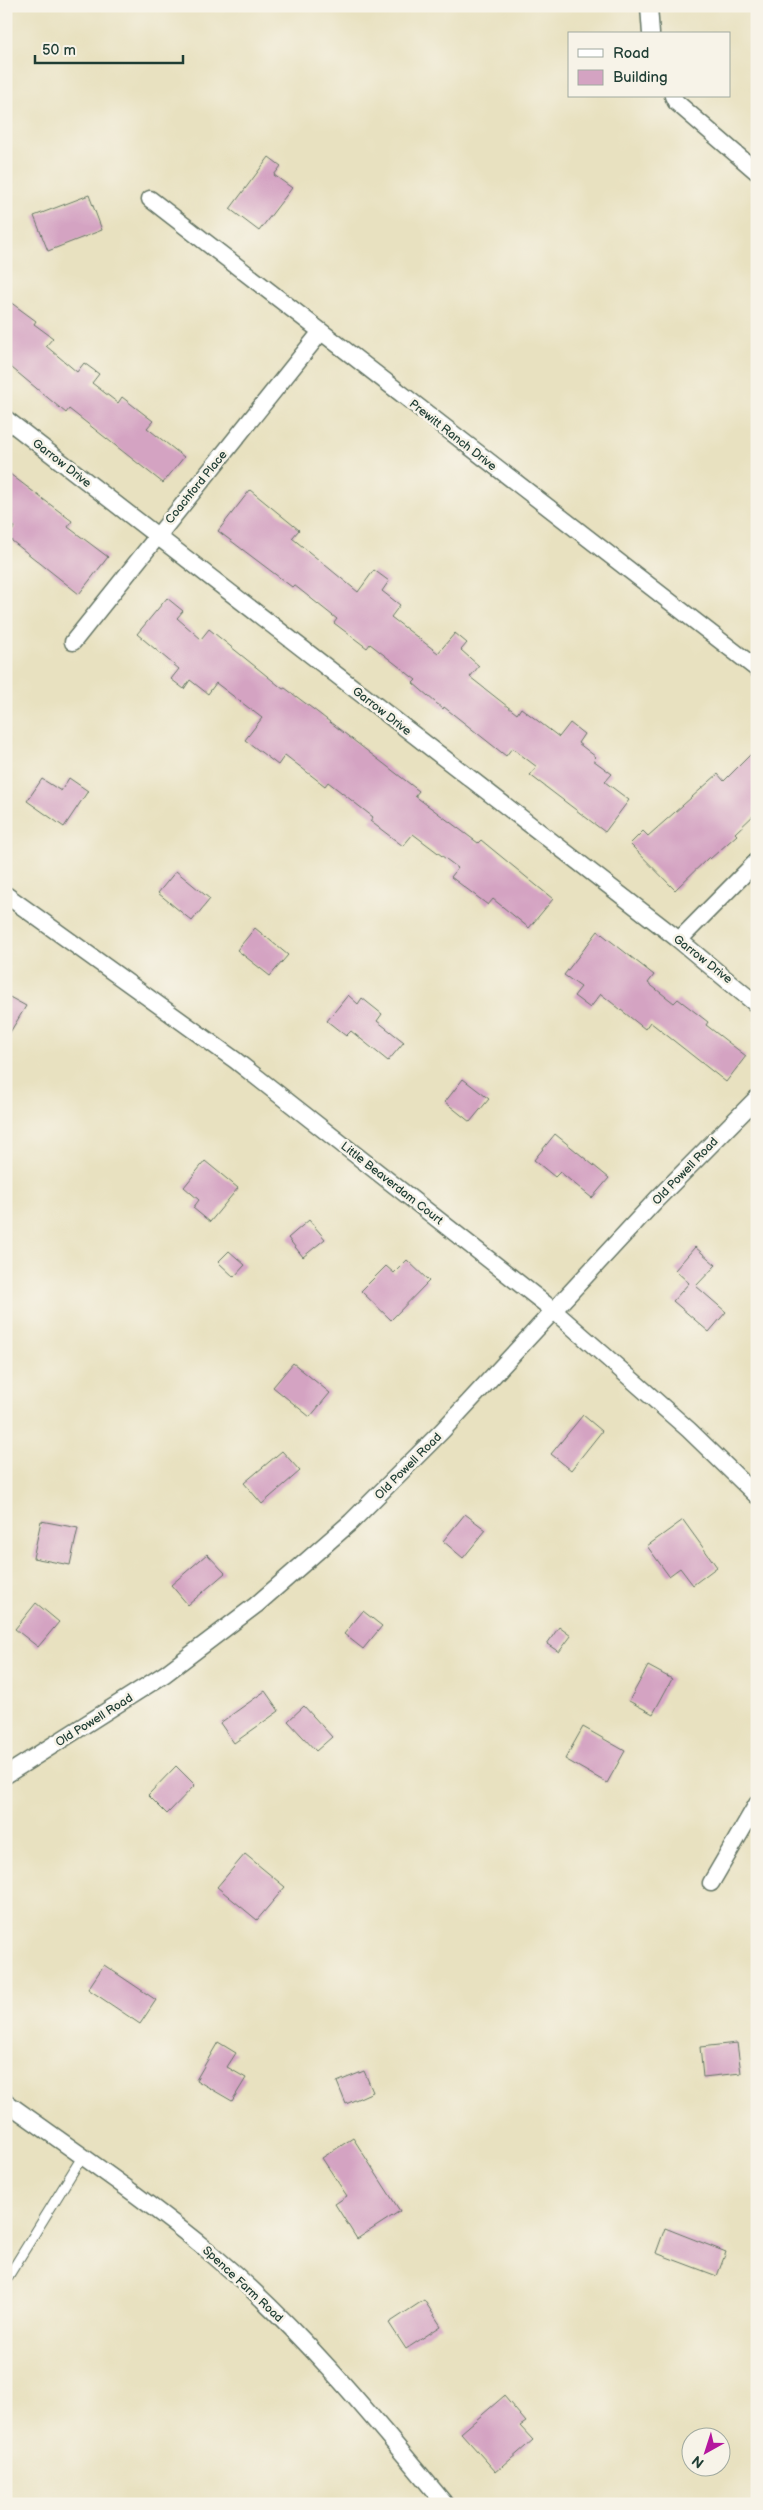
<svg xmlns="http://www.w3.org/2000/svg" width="763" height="2510" viewBox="0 0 763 2510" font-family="'Balsamiq Sans',sans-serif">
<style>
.building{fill:#d4a3c2}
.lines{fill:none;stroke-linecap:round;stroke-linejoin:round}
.service-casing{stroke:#657665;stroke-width:11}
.minor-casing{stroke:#657665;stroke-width:19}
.service{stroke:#fff;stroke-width:9}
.minor{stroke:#fff;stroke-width:16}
.labels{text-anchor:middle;stroke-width:5;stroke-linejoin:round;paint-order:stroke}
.street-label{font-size:12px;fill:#1f3d34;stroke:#f7f3e8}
</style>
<rect width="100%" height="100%" fill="#f7f3e8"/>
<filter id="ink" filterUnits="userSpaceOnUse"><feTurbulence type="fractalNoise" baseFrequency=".02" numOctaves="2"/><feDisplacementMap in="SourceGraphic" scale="10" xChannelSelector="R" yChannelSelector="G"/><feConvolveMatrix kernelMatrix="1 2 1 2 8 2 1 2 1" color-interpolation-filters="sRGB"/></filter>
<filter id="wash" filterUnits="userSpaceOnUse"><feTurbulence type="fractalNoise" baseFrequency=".0096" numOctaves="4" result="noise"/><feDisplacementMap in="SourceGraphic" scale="20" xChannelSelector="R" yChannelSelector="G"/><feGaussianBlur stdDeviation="1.12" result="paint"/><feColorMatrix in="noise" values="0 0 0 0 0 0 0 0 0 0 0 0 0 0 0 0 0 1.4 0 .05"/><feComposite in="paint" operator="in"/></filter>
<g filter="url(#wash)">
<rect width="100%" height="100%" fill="#e8e1c0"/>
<g id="blocks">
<path class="building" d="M269 157 281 166 274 175 292 188 259 231 230 209Z
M89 195 102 230 48 251 34 216Z
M6 299 36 321 34 324 53 338 46 346 77 372 84 363 99 374 92 383 118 403 122 397 153 421 147 428 184 457 163 483 69 409 66 413 6 363Z
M6 471 72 521 68 527 108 557 79 594 7 537 15 527 6 521Z
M250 490 299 530 292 538 358 592 374 570 389 581 382 591 400 605 391 617 438 653 455 633 467 643 461 650 479 666 470 677 517 714 521 708 559 737 570 723 584 734 578 743 596 757 593 760 612 774 605 782 629 800 605 832 530 775 537 767 512 748 506 756 444 707 443 709 413 683 416 680 370 644 367 648 334 623 337 619 294 585 292 587 218 531Z
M167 598 183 611 177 618 201 639 209 629 283 689 285 688 317 712 419 791 415 796 478 843 481 840 553 899 529 928 493 899 488 905 451 877 458 868 413 834 403 846 370 821 373 817 328 782 325 786 285 755 278 765 245 740 262 718 216 683 208 694 190 680 184 689 171 679 179 669 137 634Z
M757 748V812L735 833 737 835 710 859 709 857 675 890 630 844 643 831 648 836 718 774 724 781Z
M69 778 88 791 64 827 27 801 42 779 61 791Z
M176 871 210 899 192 921 158 893Z
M255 928 288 955 270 976 237 950Z
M598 931 654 975 648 983 674 1003 678 999 708 1022 706 1025 746 1056 726 1082 650 1022 645 1029 601 994 590 1008 574 996 581 987 564 975Z
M6 995 26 1006 6 1039Z
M348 995 358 1004 362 998 382 1014 377 1021 404 1042 388 1061 351 1031 346 1036 327 1021Z
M463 1079 489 1099 470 1122 445 1102Z
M555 1134 609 1178 592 1198 560 1172 555 1177 534 1160Z
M205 1161 238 1188 210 1222 193 1208 199 1200 184 1187Z
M309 1220 325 1239 303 1257 288 1238Z
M695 1247 716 1265 696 1286 726 1312 709 1332 673 1301 689 1283 675 1270Z
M229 1251 245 1265 234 1277 218 1262Z
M407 1260 429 1281 391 1320 361 1291 386 1266 394 1273Z
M293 1363 330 1393 310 1417 273 1387Z
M583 1415 602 1431 571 1470 551 1454Z
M282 1451 300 1471 262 1504 244 1483Z
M465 1514 486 1530 463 1558 443 1541Z
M683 1520 717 1567 693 1585 680 1568 669 1576 647 1546Z
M41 1521 78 1528 70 1565 33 1558Z
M207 1554 225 1573 188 1605 171 1585Z
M36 1603 59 1622 38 1647 15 1629Z
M363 1611 382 1626 363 1649 344 1634Z
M559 1627 571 1636 559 1652 547 1644Z
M648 1666 672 1679 653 1714 629 1701Z
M265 1691 279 1711 234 1743 220 1723Z
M304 1706 332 1737 316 1751 288 1721Z
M583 1727 625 1751 607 1783 565 1759Z
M176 1766 195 1785 167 1814 148 1795Z
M245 1854 285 1887 257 1920 217 1887Z
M104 1965 156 2000 140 2024 88 1989Z
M218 2042 236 2053 227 2067 246 2078 232 2101 196 2080Z
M737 2043 741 2073 703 2077 700 2047Z
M364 2071 373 2092 346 2104 337 2082Z
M353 2138 400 2211 357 2239 335 2204 347 2196 322 2158Z
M665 2228 726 2252 717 2276 656 2253Z
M424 2300 441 2326 406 2349 389 2323Z
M504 2396 526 2422 520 2426 533 2440 496 2472 461 2433Z"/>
</g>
</g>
<g filter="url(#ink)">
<use href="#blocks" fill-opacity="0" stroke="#657665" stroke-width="1"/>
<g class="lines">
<g class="service-casing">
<path id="service" d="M6 2280 82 2157"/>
</g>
<g class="minor-casing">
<path id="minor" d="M649 6 651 34
M673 96 676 102 757 172
M150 199 757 669
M6 419 679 940 757 1005
M73 642 320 333
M6 895 235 1060 553 1310 689 1430 757 1496
M679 940 757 861
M6 1775 165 1674 256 1605 351 1522 442 1431 657 1199 757 1098
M711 1883 757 1804
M6 2102C76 2152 147 2200 213 2255 300 2328 373 2417 445 2504"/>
</g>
<use href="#service" class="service"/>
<use href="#minor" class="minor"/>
</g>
</g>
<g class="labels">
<g class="street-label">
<text transform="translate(453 435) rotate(38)" y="4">Prewitt Ranch Drive</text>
<text transform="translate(62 463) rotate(38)" y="4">Garrow Drive</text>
<text transform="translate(196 487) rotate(-51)" y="4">Coachford Place</text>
<text transform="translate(382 711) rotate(38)" y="4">Garrow Drive</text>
<text transform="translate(703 959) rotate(38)" y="4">Garrow Drive</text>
<text transform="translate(685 1171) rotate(-46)" y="4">Old Powell Road</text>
<text transform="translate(392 1183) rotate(38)" y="4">Little Beaverdam Court</text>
<text transform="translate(408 1466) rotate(-45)" y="4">Old Powell Road</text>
<text transform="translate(94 1720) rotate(-32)" y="4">Old Powell Road</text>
<text transform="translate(243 2284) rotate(43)" y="4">Spence Farm Road</text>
</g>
</g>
<rect width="763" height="2510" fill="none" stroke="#f7f3e8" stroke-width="25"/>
<rect x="568" y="32" width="162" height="65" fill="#f7f3e8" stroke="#a1aaa0"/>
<rect x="578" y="49" width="25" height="8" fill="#ffffff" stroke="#a1aaa0"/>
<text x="613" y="58" font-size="15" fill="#1f3d34">Road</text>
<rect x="578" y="70" width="25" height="15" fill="#d4a3c2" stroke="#a1aaa0"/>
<text x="613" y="82" font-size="15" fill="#1f3d34">Building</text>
<g transform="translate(706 2452) rotate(219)"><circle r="24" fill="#f7f3e8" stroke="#a1aaa0"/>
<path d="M0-4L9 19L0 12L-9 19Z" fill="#b5179e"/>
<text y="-8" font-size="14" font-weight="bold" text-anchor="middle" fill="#1f3d34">N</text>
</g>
<path d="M35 55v8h148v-8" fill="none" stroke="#1f3d34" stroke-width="2.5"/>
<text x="42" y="55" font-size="15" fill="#1f3d34" stroke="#f7f3e8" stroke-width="4" paint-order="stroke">50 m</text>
</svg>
